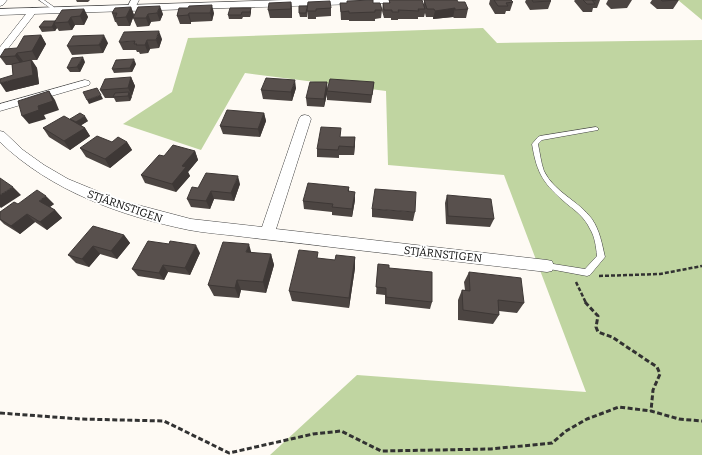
<svg xmlns="http://www.w3.org/2000/svg" width="702" height="455" viewBox="0 0 702 455" font-family="Bitter,serif">
<style>
.forest{fill:#c0d5a1}
.lines{fill:none;stroke-linecap:round;stroke-linejoin:round}
.service-casing{stroke:#434343;stroke-width:1}
.minor-casing{stroke:#434343;stroke-width:1}
.tertiary-casing{stroke:#434343;stroke-width:1}
.path-far1{stroke:#323232;stroke-width:2.5;stroke-dasharray:4 2;stroke-linecap:butt}
.path{stroke:#323232;stroke-width:3;stroke-dasharray:5 2.5;stroke-linecap:butt}
.service{fill:#fff;fill-rule:evenodd}
.minor{fill:#fff;fill-rule:evenodd}
.tertiary{fill:#fff;fill-rule:evenodd}
.wall{fill:#4c4542}
.shaded-wall{fill:#3e3836}
.building{fill:#58504d;stroke:#3e3836}
.labels{text-anchor:middle;stroke-width:4;stroke-linejoin:round;paint-order:stroke}
.street-label{font-size:11px;fill:#101010;stroke:#fff}
</style>
<rect width="100%" height="100%" fill="#fefaf4"/>
<path class="forest" d="M678 0H702V20Z
M483 28 497 43 702 40V455H270L357 375 586 392 504 175 388 165 386 91 245 73 201 150 123 124 172 92 188 38Z"/>
<g class="lines">
<g class="service-casing">
<path id="service" d="M39 0H44L54 7V8L52 12H48V11L50 8Z
M596 127 598 128V130L542 140 538 144C540 153 541 163 544 171 554 192 579 201 592 219 600 231 602 244 605 257L590 275 587 276 544 268 543 266 544 264 547 263 585 269 597 256C596 247 595 237 590 229 585 218 576 211 567 204 544 184 537 175 532 144L538 137 540 136Z"/>
</g>
<g class="minor-casing">
<path id="minor" d="M0 0H7L3 5 0 6Z
M131 0H139L134 10 131 11 127 8Z
M33 8 37 11 3 55 0 56V47L30 9Z
M85 80 89 81 90 83 89 85 0 111V104Z
M305 115 309 116 311 119 276 229 547 260 552 261 554 266 552 271 547 272C475 264 403 255 331 247 299 243 268 240 237 236 221 234 205 233 189 230 121 216 51 191 0 142V131L4 132 23 150 44 165 68 179 119 200 191 219 262 227 299 119 301 116Z"/>
</g>
<g class="tertiary-casing">
<path id="tertiary" d="M284 0H394L389 3 0 15V9Z"/>
</g>
<path class="path-far1" d="M599 276 660 274 702 266
M576 282 586 303"/>
<path class="path" d="M585 302 598 316 596 327 598 332 612 337 657 367 660 374 653 390 651 411
M0 413 80 419 164 421 229 453 313 434 341 431 381 451 491 449 552 443 566 431 587 419 619 407 651 411 679 419 702 421"/>
<use href="#service" class="service"/>
<use href="#minor" class="minor"/>
<use href="#tertiary" class="tertiary"/>
</g>
<path class="wall" d="M76 0H90L88 2H77Z
M389 0 415 1 424 4V0L458 2 468 9 466 18H454L453 17 433 19V17H426L425 13 424 17H418V19H398V20H391V18H384L382 11 383 3H389Z
M490 0H511L513 2 510 11H506L505 14H495L489 4Z
M526 0H550L551 1 548 9 530 10 525 2Z
M575 0H600L597 8H593L592 12H583L574 1Z
M608 0H632L627 8 611 9 606 4Z
M652 0H679L673 9H657L650 3Z
M291 2 292 11V18H270L268 10Z
M308 2 331 8V16L316 17V19H308L307 11Z
M340 3H373L382 10 381 18 375 19V21H349V20H341Z
M131 7 134 15 130 26H118L116 22H115L112 13Z
M138 7 163 14 160 21 151 22 149 26 137 27 133 18Z
M179 8 214 13 212 21 191 22V24H180L177 16Z
M251 8V12L250 17H243L242 19H229L228 15Z
M84 9 88 17 84 25H75L72 30 59 31 57 28 55 31 42 32 39 27Z
M307 10V17H300L299 13Z
M41 35 46 44 37 60H32L37 68 39 84 6 92 13 75 12 65H6L0 57Z
M162 39 159 48 150 49 148 53 140 54 139 52H137L136 50H123L119 42Z
M108 43 103 53 72 55 67 46Z
M85 62 80 72H70L67 68Z
M136 64 132 72 114 73 112 69Z
M131 77 135 86 130 101 116 102 114 98H105L100 90Z
M327 82V89L374 82 373 91 371 103 327 100V94L324 107 307 106 306 98Z
M296 88 292 101 263 99 261 90Z
M264 113 266 121 260 137 223 134 220 126Z
M70 119 88 121 81 125 85 128 90 136 70 150 49 137 43 128Z
M341 137H355L354 155H339V158L317 157V149Z
M112 142H127L132 150 110 168 86 157 80 148Z
M195 151 198 160 188 172 190 176 176 192 145 183 141 175 164 156Z
M240 184 234 201 214 199 210 209 191 207 187 199 198 188Z
M349 187V192L355 200 352 217 332 215V212L304 209 303 201Z
M447 195 494 219 490 227 446 224 445 203Z
M18 204H54L50 207 55 210 62 218 47 230 35 222 20 234 4 224 0 220V212Z
M372 209 415 212 413 221 372 217Z
M124 235 130 243 117 259 100 254 89 267 76 263 68 255Z
M200 253 190 275 168 272 164 280 138 276 132 269Z
M251 253 271 254 274 265 266 293 241 290 239 298 214 296 208 285Z
M355 257V268L349 308 292 301 289 291 319 259 335 260Z
M378 264 389 268 432 302 430 309 385 304V295L376 294Z
M469 272 524 303 517 313 499 311V315L493 324 458 320V300L462 290H465L464 282Z"/>
<path class="shaded-wall" d="M291 2 292 11V18L291 9Z
M212 5 214 13 212 21 210 13Z
M160 6 163 14 160 21 157 13Z
M131 7 134 15 130 26 126 17Z
M251 8V12L250 17V12Z
M455 8 453 17 433 19 435 11Z
M84 9 88 17 84 25 80 16Z
M189 13 191 22V24L188 15Z
M148 14 151 22 149 26 146 18Z
M71 17 75 25 72 30 68 22Z
M54 23 57 28 55 31 52 27Z
M159 31 162 39 159 48 156 40Z
M41 35 46 44 37 60 32 51Z
M104 35 108 43 103 53 99 45Z
M147 40 150 49 148 53 145 45Z
M17 53 23 61 21 64 15 56Z
M83 57 85 62 80 72 77 67Z
M134 59 136 64 132 72 130 68Z
M31 60 37 68 39 84 6 92 0 83 33 75Z
M131 77 135 86 132 96 128 88Z
M295 80 296 88 292 101 291 92Z
M327 82 328 91H327V94L324 107V99Z
M49 91 55 100 59 110 44 115 46 119 29 124 22 116Z
M129 92 132 97 130 101 128 96Z
M101 95 103 99 89 104 87 100Z
M264 113 266 121 260 137 258 129Z
M85 116 88 121 77 128 74 123Z
M85 128 90 136 70 150 64 141Z
M355 137V146L354 155V147Z
M127 142 132 150 110 168 105 159Z
M195 151 198 160 188 172 190 176 176 192 172 184 182 166Z
M238 176 240 184 234 201 231 193Z
M13 187 21 195 1 208 0 207V195Z
M211 191 214 199 210 209 206 201Z
M355 192V200L352 217V209Z
M46 196 54 204 47 209 39 201Z
M55 210 62 218 47 230 40 222Z
M27 214 35 222 20 234 11 226Z
M124 235 130 243 117 259 111 251Z
M249 244 252 255 246 252Z
M196 245 200 253 190 275 185 268Z
M93 246 100 254 89 267 82 259Z
M271 254 274 265 266 293 263 282Z
M355 257V268L349 308V298Z
M163 265 168 272 164 280 159 273Z
M237 280 241 290 239 298 235 288Z"/>
<path class="building" d="M373 0V3H380L382 10H375V12L349 13V11L341 12 340 3H347V1Z
M389 0H422L425 9H418L419 11 398 10 399 12H392V10H384L383 3H390Z
M424 0H457L458 2H465L468 9 455 10V8L435 11 434 9H427Z
M494 0H511L513 2 506 3 508 6H498Z
M532 0H550L551 1 533 2Z
M583 0H596H592L595 4H587Z
M661 0H678L662 1Z
M330 1 331 8 316 9V11H307L308 2Z
M291 2V9L268 10 269 3Z
M212 5 210 13H189L188 15 177 16 179 8H188L189 6Z
M160 6 157 13 148 14 146 18H133L138 7Z
M299 6H307L306 13H299Z
M131 7 126 17 115 18 117 13H112L115 8Z
M230 8H251L250 12H242L241 15H228Z
M84 9 80 16 71 17 68 22 54 23 62 10Z
M44 21H55L52 27H39Z
M159 31 156 40H147L145 45H136L137 44H134L135 41 119 42 124 32Z
M41 35 32 51 17 53 15 56 0 57 5 49 17 48 24 36Z
M104 35 99 45 67 46 73 36Z
M83 57 77 67 67 68 72 58Z
M134 59 130 68 112 69 116 60Z
M31 60 33 75 0 83V79L13 75 12 64Z
M131 77 128 88 100 90 105 79Z
M266 78 295 80 291 92 261 90Z
M330 79 374 82 372 95 327 91Z
M310 82H327L324 99 306 98Z
M97 88 101 95 87 100 83 92Z
M49 91 53 101 38 106 39 110 22 116 18 101Z
M129 92 128 96 113 97 115 93Z
M227 110 264 113 258 129 220 126Z
M80 113 85 116 76 122 70 119Z
M64 116 85 128 64 141 43 128Z
M321 127 341 128 340 137H355L354 147 339 146 338 150 317 149Z
M97 136 112 142 118 137 127 142 105 159 80 148Z
M173 145 195 151 182 166 186 167 172 184 141 175 159 155 164 156Z
M206 173 238 176 231 193 211 191 206 201 187 199 192 187 198 188Z
M0 178 13 187 0 195Z
M308 183 349 187 348 191 355 192 352 209 332 207 333 204 303 201Z
M375 189 416 192 415 212 372 209Z
M37 190 46 196 39 201 55 210 40 222 27 214 11 226 0 219V212L14 202 18 204Z
M447 195 491 199 494 219 448 216Z
M93 226 124 235 111 251 93 246 82 259 68 255Z
M148 241 169 244 170 241 196 245 185 268 163 265 159 273 132 269Z
M223 242 249 244 246 252 271 254 263 282 237 280 235 288 208 285Z
M299 250 318 252 317 258 335 260 336 255 355 257 349 298 289 291Z
M378 264 389 265V268L432 272V302L386 297V288L376 287Z
M469 272 521 278 524 303 498 300 499 315 463 310 462 290 470 291Z"/>
<g class="labels">
<g class="street-label">
<text transform="translate(125 206) rotate(19)" y="4">STJÄRNSTIGEN</text>
<text transform="translate(443 254) rotate(6)" y="4">STJÄRNSTIGEN</text>
</g>
</g>
</svg>
